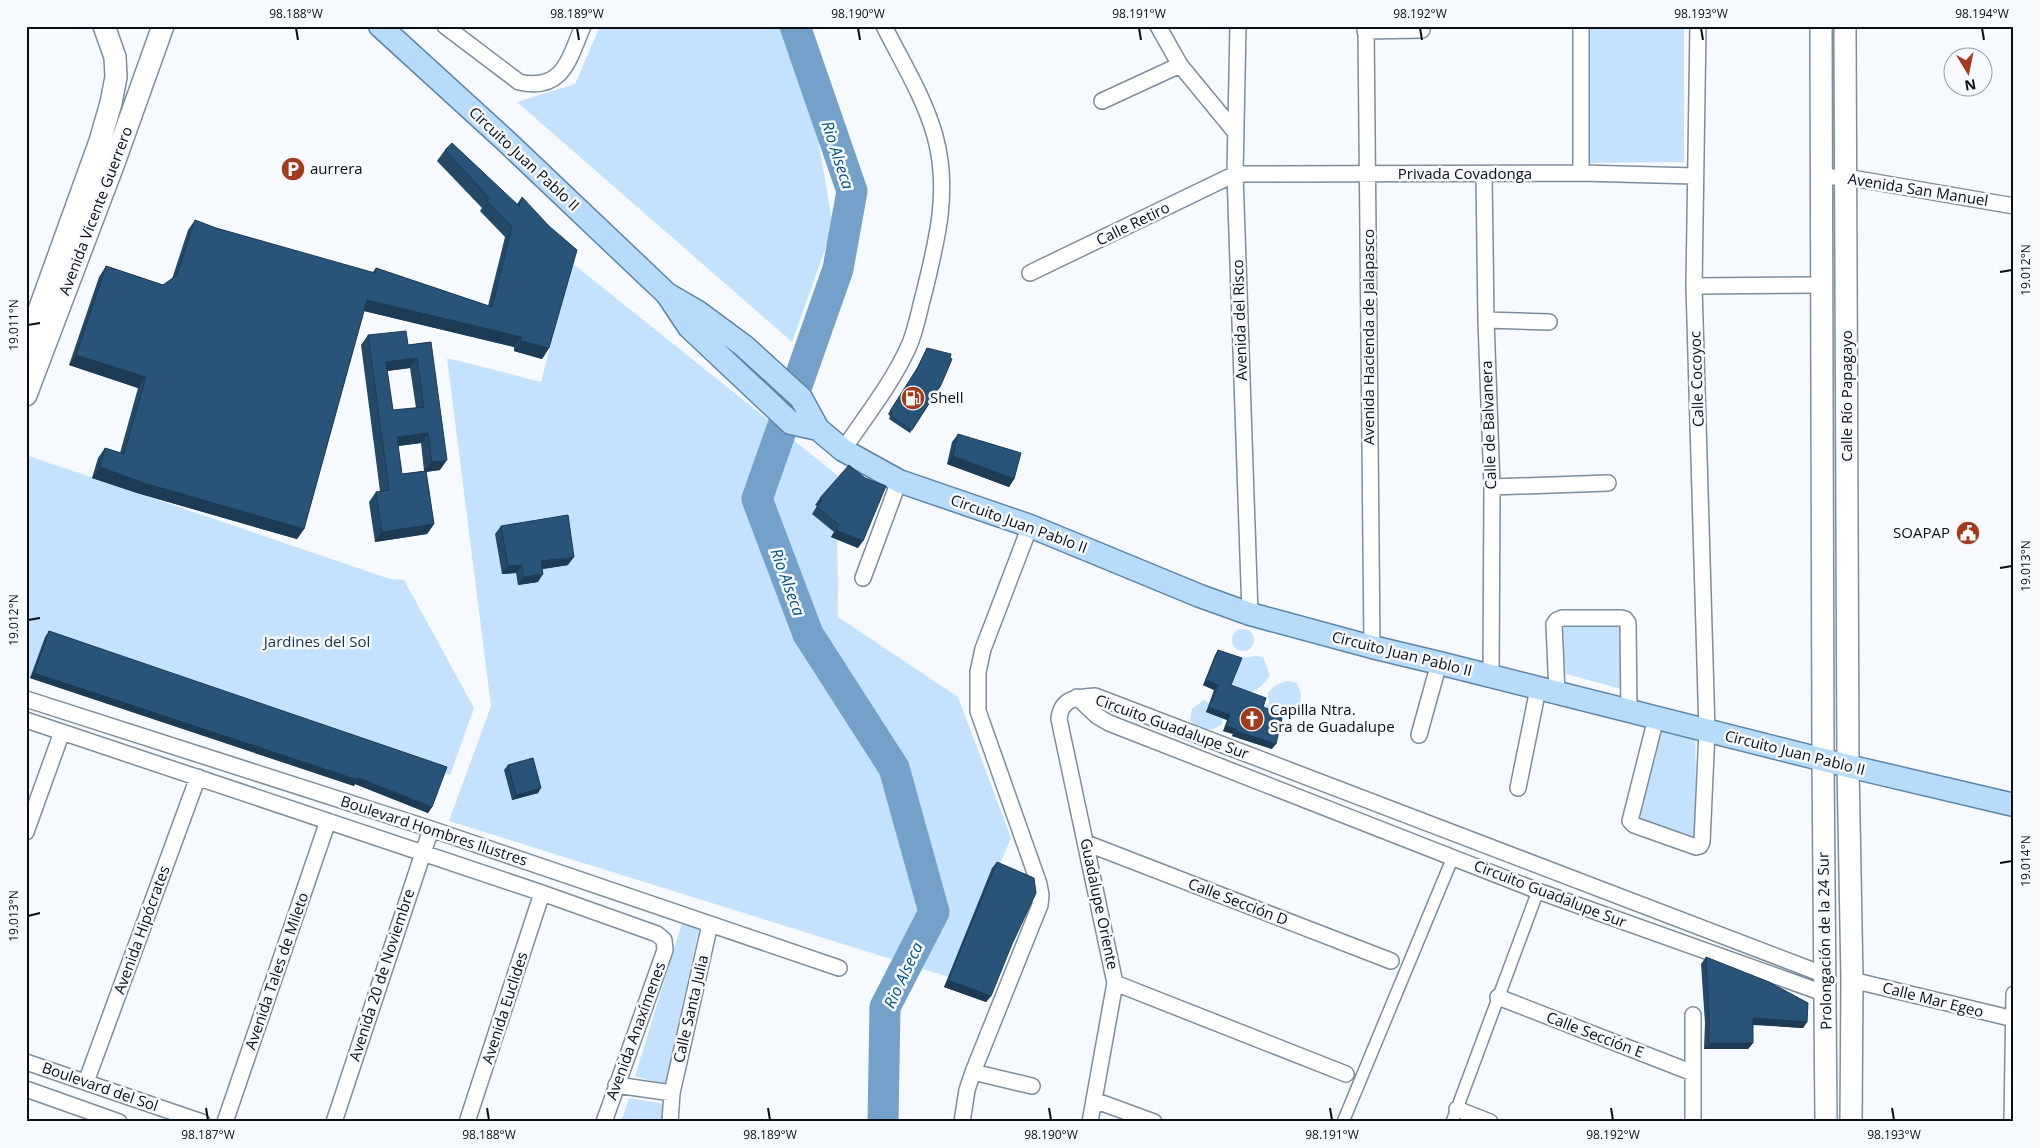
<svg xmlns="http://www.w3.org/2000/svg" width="2040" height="1148" viewBox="0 0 2040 1148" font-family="'Open Sans',sans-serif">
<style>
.green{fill:#c4e2fe}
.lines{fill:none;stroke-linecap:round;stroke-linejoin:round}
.river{stroke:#74a1c9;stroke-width:31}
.pedestrian-casing{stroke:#7d8d9c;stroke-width:14}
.minor-casing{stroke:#7d8d9c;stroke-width:18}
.secondary-casing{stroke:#7d8d9c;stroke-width:24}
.primary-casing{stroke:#5b84a8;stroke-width:25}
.pedestrian{stroke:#fff;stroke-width:11}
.minor{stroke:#fff;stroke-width:15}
.secondary{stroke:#fff;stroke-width:21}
.primary{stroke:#b7dbfa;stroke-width:22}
.wall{fill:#234868;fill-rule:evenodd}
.shaded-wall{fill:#1d3b55}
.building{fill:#295479;stroke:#1d3b55;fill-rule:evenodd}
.ticks{fill:none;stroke:#090e14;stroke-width:2}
.labels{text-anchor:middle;stroke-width:5;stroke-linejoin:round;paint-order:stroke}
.street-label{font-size:15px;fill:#090e14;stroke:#f6f9fd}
.poi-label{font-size:15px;fill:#090e14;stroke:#f6f9fd;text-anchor:start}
.park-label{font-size:15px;fill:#10334f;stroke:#f6f9fd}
.water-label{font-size:16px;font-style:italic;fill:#015082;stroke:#f6f9fd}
.neatline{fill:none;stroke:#090e14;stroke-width:2}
.ticks-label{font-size:12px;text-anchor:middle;fill:#090e14}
</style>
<rect width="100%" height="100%" fill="#f6f9fd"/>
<path class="green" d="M600 26H781L817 133 833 227 792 342 517 102 575 84Z
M1584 26H1684V162L1585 163Z
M572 263 837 475 838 617 958 697 1011 838 952 978 449 821 491 706 447 358 541 382Z
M26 455 390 579 404 580 474 708 450 775 45 637 30 678 26 677Z
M1624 621 1625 690 1559 672V622Z
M1232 640a11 11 0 1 1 22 0a11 11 0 1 1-22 0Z
M1256 656 1263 657 1270 675C1260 690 1253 695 1235 692L1226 675 1234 659Z
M1287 681 1297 683C1304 699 1301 703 1292 717L1280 719 1238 694 1269 706 1268 693 1274 686Z
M1204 700 1214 706 1223 716 1222 724 1214 729 1201 730 1190 721 1192 709Z
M1658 724 1695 732 1697 844 1633 819Z
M682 923 699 929 665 1085 635 1076Z
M629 1098 665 1104 663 1122H621Z"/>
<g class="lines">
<path class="river" d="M795 26 852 191 838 269 757 499 808 634 894 768 934 912 885 1007 883 1122"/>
<g class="pedestrian-casing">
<path id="pedestrian" d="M1343 1122 1453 857
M1452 1122 1538 891"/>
</g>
<g class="minor-casing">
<path id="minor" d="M445 26 519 82C563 92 569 59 583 26
M1158 26 1180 65 1236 133
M1238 26 1235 174 1250 614
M1366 26 1372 647
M1581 26V173
M1365 31 1422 30
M1102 101 1180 65
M1484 174 1486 320 1492 487 1491 676
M1822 177H1846L2014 206
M1030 273 1235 174 1581 173 1695 176
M1694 286 1822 285
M1486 320 1549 322
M843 450C865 417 891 385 908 348 916 331 919 311 924 293 937 241 950 190 935 136 924 97 902 62 884 26
M1492 487 1608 483
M863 578 899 481
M1557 693 1554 624 1557 620 1562 618H1621L1625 619 1628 623 1629 712
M1077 697 1097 716 1109 723 1538 891 1826 994
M26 699 431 829 839 968
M1656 718 1630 821 1634 825 1696 847 1700 846 1702 842 1707 731 1694 286 1698 26
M26 720 542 893 657 934 664 940 665 950 604 1122
M1419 735 1439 663
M1518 788 1538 689
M26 832 62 732
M1086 843 1391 961
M1852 980 2014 1019
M1115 983 1346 1074
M1498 997 1693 1073
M1693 1015V1122
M26 1062 202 1122
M973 1072 1032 1086
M86 1082 198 777
M616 1085 672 1093
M26 1089 119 1122
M1094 1100 1154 1122
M1457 1109 1490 1122
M225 1122 328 821
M334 1122 431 829
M467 1122 542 893
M670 1122 672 1093 710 924
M962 1122 967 1090 973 1072 1040 905 1041 895 1039 884 978 711V672L983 649 1030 526
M1090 1122 1115 983 1059 719C1061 698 1077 697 1095 696L1825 975
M2012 1122 2014 994"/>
</g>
<g class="secondary-casing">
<path id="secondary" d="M1821 26 1823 760 1826 1122
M1845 26 1848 766 1852 980 1851 1122
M26 346 100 141 111 103 116 77 115 57 104 26
M26 395 114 163 163 26"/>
</g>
<g class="primary-casing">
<path id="primary" d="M380 26 506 141 667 294 689 327 791 423 818 429
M667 294 698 312 744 346 801 398 818 429 843 450 899 481 1030 526 1200 596 1250 614 1372 647 1439 663 1848 766 2014 805"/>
</g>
<use href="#pedestrian" class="pedestrian"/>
<use href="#minor" class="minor"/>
<use href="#secondary" class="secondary"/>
<use href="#primary" class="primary"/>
</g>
<path class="wall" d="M445 150 517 204 522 197 549 348 542 359 514 351V347L364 311 304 529 297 539 137 493 92 478 98 458 105 448 120 453 138 388 69 365 99 277 106 266 163 285 172 279 188 230 195 220 216 228 372 273 376 268 488 306 505 237 480 211 482 208 437 161Z
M368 335 408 345 431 342 440 470 426 472 434 524 427 534 375 542 369 502 376 492 380 491 361 345ZM410 368 416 408 393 410 387 371ZM421 443 424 471 402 474 398 446Z
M927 348 941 385 910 433 889 419 890 416 888 414 916 370Z
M958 434 1014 479 1009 487 947 464 952 442Z
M865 478 858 548 831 537 834 532 812 514 817 506 815 505 820 498Z
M501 526 568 565 543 569 538 582 518 585 516 573 502 574 495 534Z
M49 631 432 807 428 813 355 784 354 786 30 678 45 637Z
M1218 650 1231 685 1263 707 1272 749 1232 736 1233 734 1223 731 1227 720 1206 712 1214 690 1203 685 1215 655Z
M508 765 538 793 512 800 504 770Z
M997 862 991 996 986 1002 944 987 992 868Z
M1706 957 1807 1022 1803 1028 1753 1025V1043L1748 1049H1704L1705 1023 1701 964Z"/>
<path class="shaded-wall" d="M367 300 521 337 514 347 360 310Z
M521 341 549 348 542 359 514 351Z
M76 355 146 377 138 388 69 365Z
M417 358 410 368 379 372 386 362Z
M428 433 421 443 390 447 397 437Z
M953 456 1014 479 1009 487 947 464Z
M447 460 440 470 424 472 432 462Z
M100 467 304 529 297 539 137 493 92 478Z
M434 524 427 534 375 542 382 532Z
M836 530 863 541 858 548 831 537Z
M574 557 568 565 536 570 541 561Z
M521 565 516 573 502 574 508 566Z
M543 574 538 582 518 585 524 577Z
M34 673 359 778 432 807 428 813 355 784 354 786 30 678Z
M1206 680 1218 685 1214 690 1203 685Z
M1209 707 1230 715 1227 720 1206 712Z
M1226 726 1236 729 1233 734 1223 731Z
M1236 731 1276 744 1272 749 1232 736Z
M541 788 538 793 512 800 516 795Z
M948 980 991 996 986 1002 944 987Z
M1753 1018 1807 1022 1803 1028 1749 1024Z
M1709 1043H1753L1748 1049H1704Z"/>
<path class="building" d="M452 143 519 206 522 197 549 226 577 250 549 348 521 341V337L367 300 304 529 144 483 100 467 105 448 124 454 146 377 76 355 106 266 163 285 177 275 195 220 216 228 375 273 376 268 492 307 512 227 487 201 489 198 445 150Z
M406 331 408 345 431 342 447 460 432 462 428 433 397 437 402 474 426 471 434 524 382 532 376 492 389 490 368 335ZM417 358 424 407 393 410 386 362Z
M927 348 951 354 950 358 952 359 941 385 912 430 891 416 892 413 890 411 918 367Z
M958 434 1021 453 1014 479 953 456Z
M849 465 865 478 886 486 863 541 836 530 839 525 817 507 822 500 820 498Z
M568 515 574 557 541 561 543 574 524 577 521 565 508 566 501 526Z
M49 631 447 767 432 807 359 778 358 780 34 673Z
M1218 650 1242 658 1231 685 1266 698 1263 707 1279 713 1282 719 1276 744 1236 731V729L1226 726 1230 715 1209 707 1218 685 1206 680Z
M533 758 541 788 516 795 508 765Z
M997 862 1034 878 1036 893 1012 944 991 996 948 980Z
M1706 957 1769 982 1808 1003 1807 1022 1753 1018V1043H1709V1017Z"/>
<path class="ticks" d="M296 28 298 40M577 28 579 40M858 28 860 40M1139 28 1141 40M1420 28 1422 40M1701 28 1703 40M1982 28 1984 40M2000 272 2012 270M28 325 40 323M2000 568 2012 566M28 620 40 618M2000 863 2012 861M28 916 40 913M206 1108 208 1120M487 1108 489 1120M768 1108 770 1120M1049 1108 1051 1120M1330 1108 1332 1120M1611 1108 1613 1120M1892 1108 1894 1120"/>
<defs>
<g id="parking-disc" transform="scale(1.25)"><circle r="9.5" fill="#a23a1d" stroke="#f6f9fd"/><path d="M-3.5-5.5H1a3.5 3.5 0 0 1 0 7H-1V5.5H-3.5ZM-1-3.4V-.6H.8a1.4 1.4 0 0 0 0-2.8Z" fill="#fff"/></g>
<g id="fuel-disc" transform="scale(1.25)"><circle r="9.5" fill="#a23a1d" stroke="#f6f9fd"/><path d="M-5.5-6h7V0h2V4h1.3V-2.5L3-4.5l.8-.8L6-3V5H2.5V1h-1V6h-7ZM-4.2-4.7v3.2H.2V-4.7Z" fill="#fff"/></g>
<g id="civic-disc" transform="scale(1.25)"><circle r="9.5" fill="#a23a1d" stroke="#f6f9fd"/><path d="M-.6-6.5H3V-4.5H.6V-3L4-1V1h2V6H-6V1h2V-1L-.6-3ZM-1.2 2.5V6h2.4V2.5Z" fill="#fff"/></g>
<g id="church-disc" transform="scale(1.25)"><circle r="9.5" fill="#a23a1d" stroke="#f6f9fd"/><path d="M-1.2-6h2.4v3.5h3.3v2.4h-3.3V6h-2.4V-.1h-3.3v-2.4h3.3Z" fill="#fff"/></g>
</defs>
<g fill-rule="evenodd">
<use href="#parking-disc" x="293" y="169"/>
<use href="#fuel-disc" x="913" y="398"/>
<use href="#civic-disc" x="1968" y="533"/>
<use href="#church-disc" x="1252" y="719"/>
</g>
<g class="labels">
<g class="street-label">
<text transform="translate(524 159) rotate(43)" y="5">Circuito Juan Pablo II</text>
<text x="1465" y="179">Privada Covadonga</text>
<text transform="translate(1918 190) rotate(9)" y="5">Avenida San Manuel</text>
<text transform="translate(96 211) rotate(-69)" y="5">Avenida Vicente Guerrero</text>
<text transform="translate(1133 224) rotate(-26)" y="5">Calle Retiro</text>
<text transform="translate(1240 320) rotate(-92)" y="5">Avenida del Risco</text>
<text transform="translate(1369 337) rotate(-90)" y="5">Avenida Hacienda de Jalapasco</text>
<text transform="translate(1697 379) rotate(-92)" y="5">Calle Cocoyoc</text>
<text transform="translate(1847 396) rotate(-90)" y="5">Calle Río Papagayo</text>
<text transform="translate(1489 425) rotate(-92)" y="5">Calle de Balvanera</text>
<text transform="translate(1019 524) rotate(20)" y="5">Circuito Juan Pablo II</text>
<text transform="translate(1402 654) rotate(14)" y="5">Circuito Juan Pablo II</text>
<text transform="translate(1172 727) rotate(20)" y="5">Circuito Guadalupe Sur</text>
<text transform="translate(1795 753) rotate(14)" y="5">Circuito Juan Pablo II</text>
<text transform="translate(434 831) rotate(18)" y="5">Boulevard Hombres Ilustres</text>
<text transform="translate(1550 894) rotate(21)" y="5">Circuito Guadalupe Sur</text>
<text transform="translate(1238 902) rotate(21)" y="5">Calle Sección D</text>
<text transform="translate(1099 904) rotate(78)" y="5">Guadalupe Oriente</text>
<text transform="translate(142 930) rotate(-70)" y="5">Avenida Hipócrates</text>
<text transform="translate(1825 941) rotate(-91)" y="5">Prolongación de la 24 Sur</text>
<text transform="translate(277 971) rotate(-71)" y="5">Avenida Tales de Mileto</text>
<text transform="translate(382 975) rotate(-72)" y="5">Avenida 20 de Noviembre</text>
<text transform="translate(1933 1000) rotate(14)" y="5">Calle Mar Egeo</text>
<text transform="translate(505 1008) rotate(-72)" y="5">Avenida Euclides</text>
<text transform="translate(691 1009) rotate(-77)" y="5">Calle Santa Julia</text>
<text transform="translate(636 1031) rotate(-70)" y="5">Avenida Anaxímenes</text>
<text transform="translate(1595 1035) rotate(21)" y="5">Calle Sección E</text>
<text transform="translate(100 1087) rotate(19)" y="5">Boulevard del Sol</text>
</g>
<g class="poi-label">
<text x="310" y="174">aurrera</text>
<text x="930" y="403">Shell</text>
<text x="1950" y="538" text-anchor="end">SOAPAP</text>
<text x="1270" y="715">Capilla Ntra.<tspan x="1270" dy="17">Sra de Guadalupe</tspan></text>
</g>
<g class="park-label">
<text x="317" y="647">Jardines del Sol</text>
</g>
<g class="water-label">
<text transform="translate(838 155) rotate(72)" y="6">Rio Alseca</text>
<text transform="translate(788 582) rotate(70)" y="6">Rio Alseca</text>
<text transform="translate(903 975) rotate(-65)" y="6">Rio Alseca</text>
</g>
</g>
<rect width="2040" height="1148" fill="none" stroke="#f6f9fd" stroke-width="55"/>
<g transform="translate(1968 72) rotate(170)"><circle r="24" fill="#f6f9fd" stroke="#979ba0"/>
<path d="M0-4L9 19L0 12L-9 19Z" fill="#a23a1d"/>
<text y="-8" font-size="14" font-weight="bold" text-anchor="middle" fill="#090e14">N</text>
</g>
<rect x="28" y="28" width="1984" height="1092" class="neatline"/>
<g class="ticks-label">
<text x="296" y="18">98.188°W</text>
<text x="577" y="18">98.189°W</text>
<text x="858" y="18">98.190°W</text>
<text x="1139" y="18">98.191°W</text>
<text x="1420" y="18">98.192°W</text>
<text x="1701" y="18">98.193°W</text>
<text x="1982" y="18">98.194°W</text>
<text transform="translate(2026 270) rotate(-90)" y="4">19.012°N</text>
<text transform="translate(14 325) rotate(-90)" y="4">19.011°N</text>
<text transform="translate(2026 566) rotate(-90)" y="4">19.013°N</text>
<text transform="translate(14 620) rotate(-90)" y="4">19.012°N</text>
<text transform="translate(2026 861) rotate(-90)" y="4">19.014°N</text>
<text transform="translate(14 916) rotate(-90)" y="4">19.013°N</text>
<text x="208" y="1139">98.187°W</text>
<text x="489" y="1139">98.188°W</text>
<text x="770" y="1139">98.189°W</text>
<text x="1051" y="1139">98.190°W</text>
<text x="1332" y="1139">98.191°W</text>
<text x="1613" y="1139">98.192°W</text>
<text x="1894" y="1139">98.193°W</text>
</g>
</svg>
